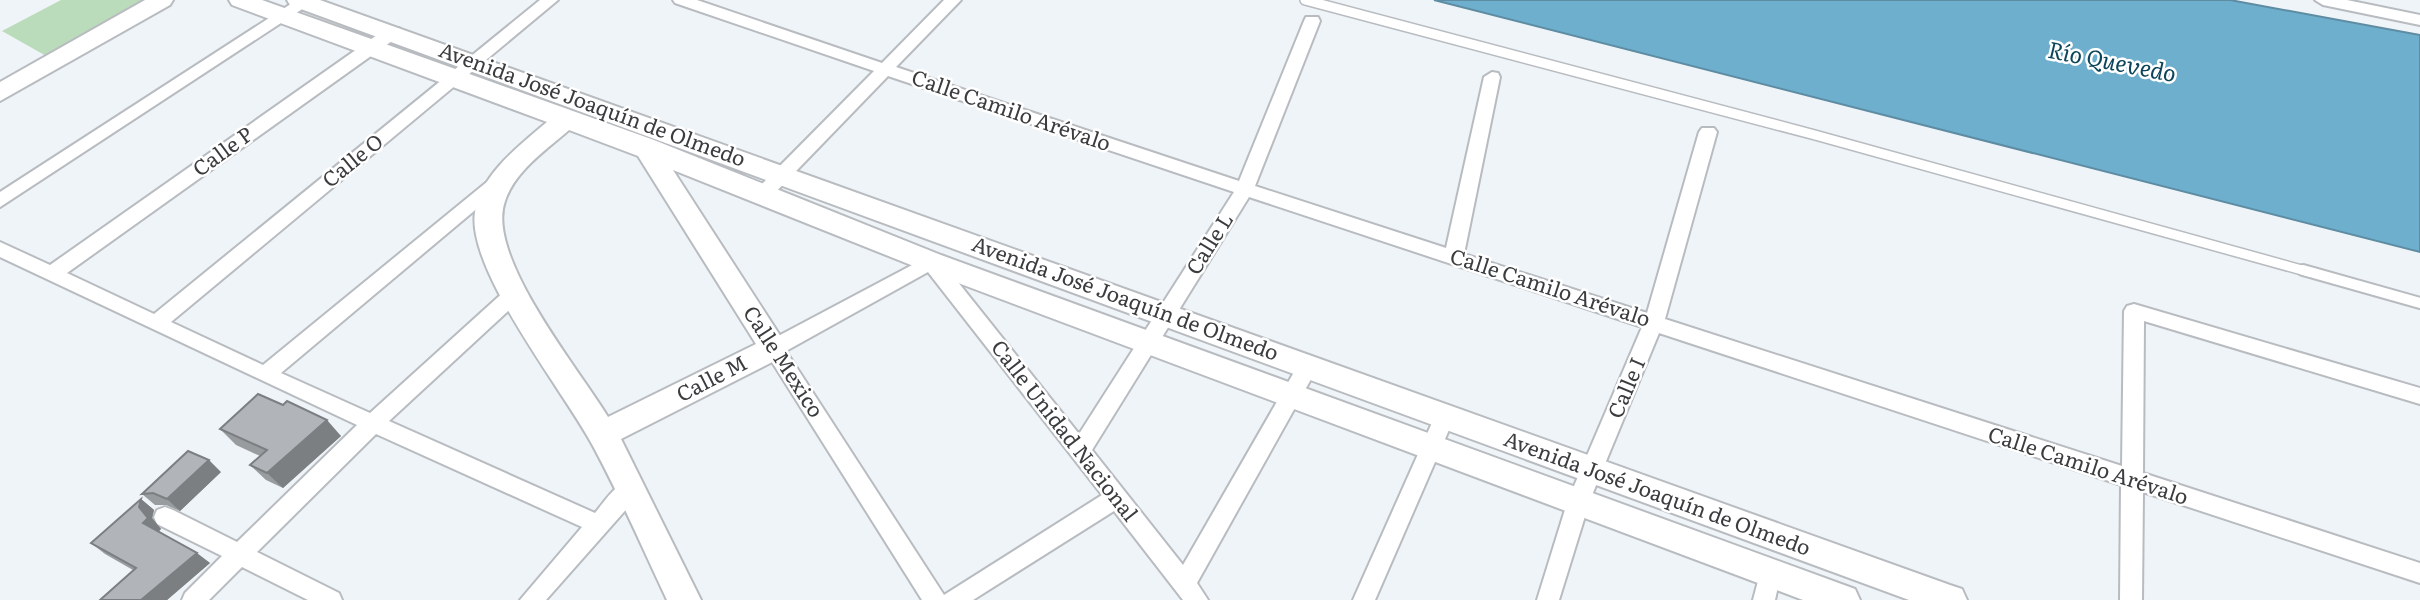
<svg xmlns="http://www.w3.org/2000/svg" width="2420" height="600" viewBox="0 0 2420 600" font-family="Literata,serif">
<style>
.green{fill:#badcba}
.water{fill:#6dafcd;stroke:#5e8ca2;stroke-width:2}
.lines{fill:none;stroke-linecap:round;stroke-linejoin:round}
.service-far1-casing{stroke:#b8bcc0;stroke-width:12}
.service-casing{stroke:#b8bcc0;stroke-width:14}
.minor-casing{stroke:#b8bcc0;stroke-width:4}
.secondary-casing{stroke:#b8bcc0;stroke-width:4}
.service-far1{stroke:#fff;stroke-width:9}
.service{stroke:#fff;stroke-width:10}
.minor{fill:#fff;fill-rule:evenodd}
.secondary{fill:#fff;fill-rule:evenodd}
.wall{fill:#989c9f}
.shaded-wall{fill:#7c7f82}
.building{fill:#b1b5b9;stroke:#7c7f82;stroke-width:2}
.labels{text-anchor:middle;stroke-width:5;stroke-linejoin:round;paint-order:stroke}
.street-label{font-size:21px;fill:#3b3c3e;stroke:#fff}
.water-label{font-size:23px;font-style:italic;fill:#0c455a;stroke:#fff}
</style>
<rect width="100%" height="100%" fill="#eff4f8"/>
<path class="green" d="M61 0H146L48 57 2 31Z"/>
<path class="water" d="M1434 0H2230L2420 35V252Z"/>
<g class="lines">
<g class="service-far1-casing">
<path id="service-far1" d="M1305 0 1815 135 2309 272"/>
</g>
<g class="service-casing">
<path id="service" d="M2303 270 2420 303"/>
</g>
<g class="minor-casing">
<path id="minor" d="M297 0 313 2 0 207V192Z
M540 0H558L171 322 263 365 493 177H505L508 181 505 185 281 373 370 413 507 289H521L524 294 521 299 389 421 595 513C606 500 620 476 638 482L641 489 638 496 546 600H520L582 527 376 434 257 552 339 593 342 600H308L242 567 209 600H182L185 593 222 556 157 524 154 517 157 510 165 507 173 510 237 542 357 425 0 257V242L50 265 387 28H399V36L67 273 154 314Z
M673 0H697L882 63 944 0H961L896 67 1239 181 1304 21 1306 17H1318L1320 21 1255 186 1446 248 1484 77 1492 72 1498 73 1500 77 1464 254 1647 313 1699 132 1702 128H1714L1717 132 1665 319 2122 466 2124 311 2127 306 2134 304 2420 388V404L2144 321 2143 473 2420 563V583L2143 492 2142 600H2120L2121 485 1659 333 1590 500 1559 600H1537L1568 500 1642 327 1249 197 1092 450 1183 565 1301 360H1315L1318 366 1315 372 1197 583 1208 600H1183L1114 511 973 600H922L767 354 764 348 767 342 931 255 938 257 1079 434 1234 192 888 76 769 199H757L754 194 757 189 874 71 675 3ZM928 272 1102 495 944 595 786 351Z
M2315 0H2347L2420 15V25L2323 5Z
M1445 408 1452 410 1455 416 1375 600H1353L1435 416 1438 410Z
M1770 563 1778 566 1781 573 1775 600H1753L1762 566Z"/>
</g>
<g class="secondary-casing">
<path id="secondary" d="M145 0H173L170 5 0 101V82Z
M229 0H262L654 140 941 255 1855 589 1860 600H1803L921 269 673 170 788 348 784 356 621 439 701 600H667C643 549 620 496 593 446 565 393 466 270 475 212 481 174 520 145 547 122L232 5ZM569 130 638 156 756 344 608 417C579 369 485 256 505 201 515 171 546 150 569 130Z
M287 0H320L1950 585 1962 589 1967 600H1909L290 5Z"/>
</g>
<use href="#service-far1" class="service-far1"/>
<use href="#service" class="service"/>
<use href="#minor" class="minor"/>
<use href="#secondary" class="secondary"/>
</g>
<path class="wall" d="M283 405 341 436 283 488 266 480 250 465 260 456 236 445 220 429Z
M221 472 180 511 166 505H155L142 494Z
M141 499 154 510 152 518 161 529 159 531 210 563 167 600H100L133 570 105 554 91 543Z"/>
<path class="shaded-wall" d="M327 420 341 436 283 488 267 473Z
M209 460 221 472 180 511 167 499Z
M141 499 154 510 152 518 161 529 156 534 143 523 139 507Z
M197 553 210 563 167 600H141Z"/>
<path class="building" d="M258 394 283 405 287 401 327 420 267 473 250 465 267 450 220 429Z
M188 451 209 460 167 499 153 493 142 494Z
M141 499 139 507 148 518 143 523 197 553 141 600H100L136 568 91 543Z"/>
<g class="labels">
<g class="street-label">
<text transform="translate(592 105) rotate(20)" y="7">Avenida José Joaquín de Olmedo</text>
<text transform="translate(1011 111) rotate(19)" y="7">Calle Camilo Arévalo</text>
<text transform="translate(223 152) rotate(-36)" y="7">Calle P</text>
<text transform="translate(353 161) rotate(-39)" y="7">Calle O</text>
<text transform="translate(1210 244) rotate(-58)" y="7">Calle L</text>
<text transform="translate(1550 288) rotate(18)" y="7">Calle Camilo Arévalo</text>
<text transform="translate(1125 299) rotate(20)" y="7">Avenida José Joaquín de Olmedo</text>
<text transform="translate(783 362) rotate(57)" y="7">Calle Mexico</text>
<text transform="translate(712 379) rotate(-27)" y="7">Calle M</text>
<text transform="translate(1627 388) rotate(-67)" y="7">Calle I</text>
<text transform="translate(1064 431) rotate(52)" y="7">Calle Unidad Nacional</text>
<text transform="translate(2088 466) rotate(18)" y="7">Calle Camilo Arévalo</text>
<text transform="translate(1657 494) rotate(20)" y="7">Avenida José Joaquín de Olmedo</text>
</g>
<g class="water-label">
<text transform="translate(2112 62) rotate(11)" y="8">Río Quevedo</text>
</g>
</g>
</svg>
